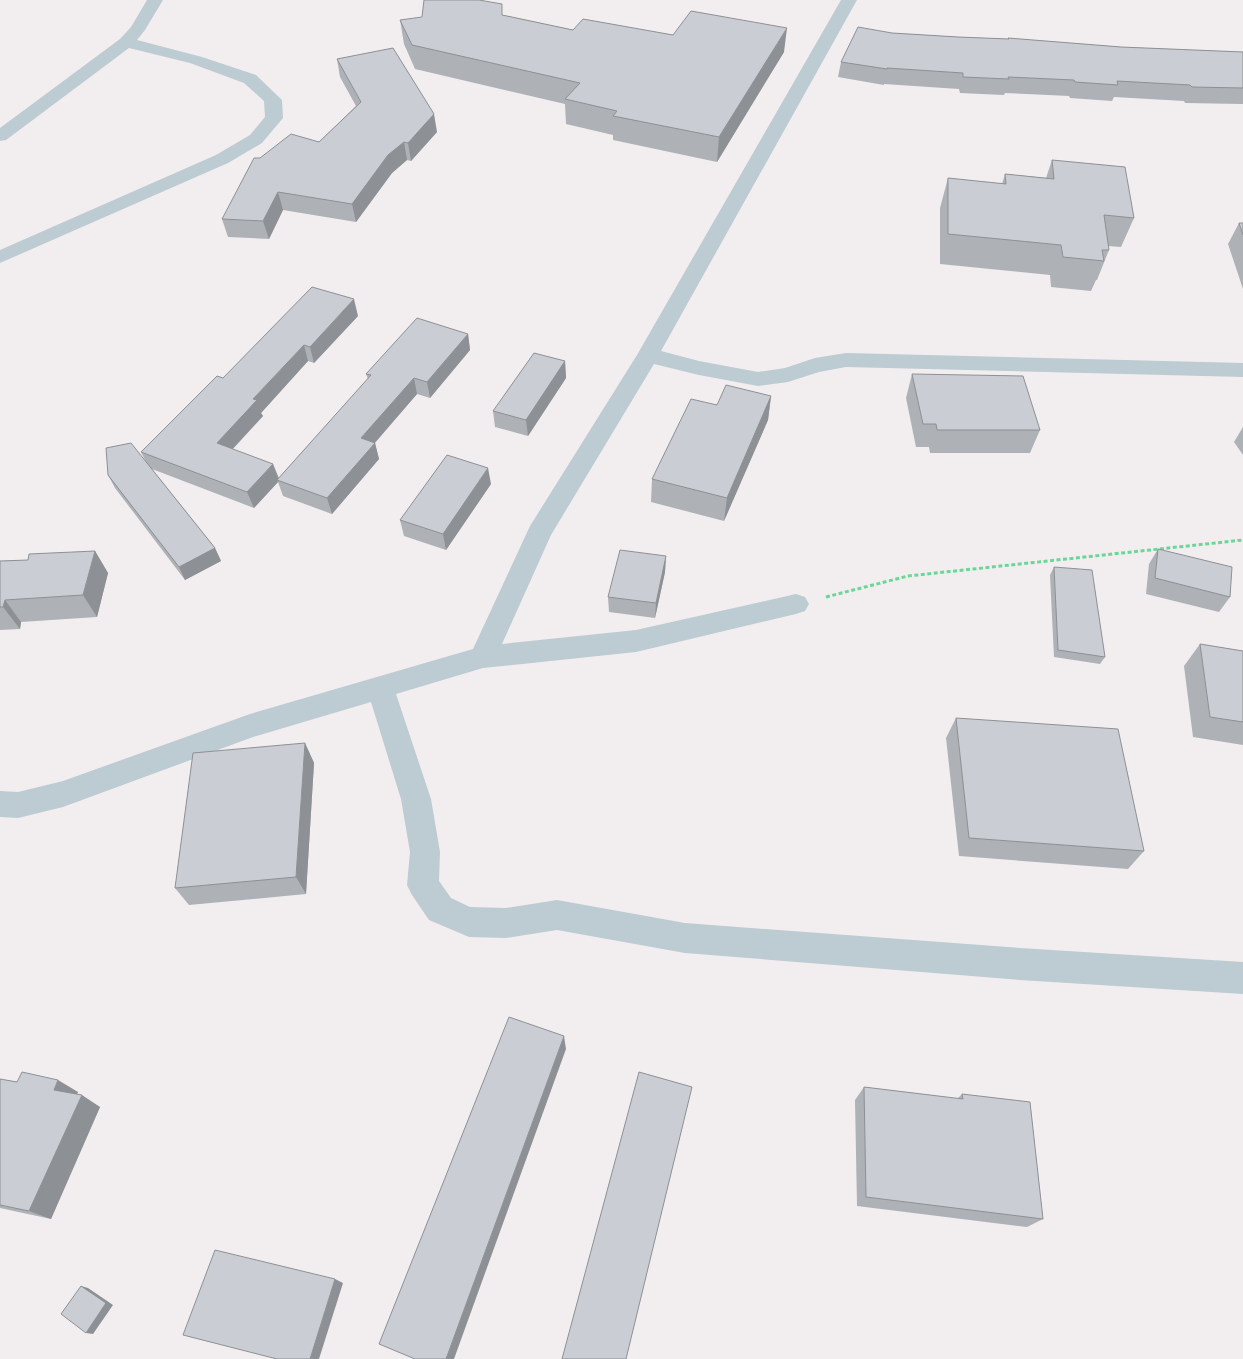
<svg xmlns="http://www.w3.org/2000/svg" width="1243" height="1359" viewBox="0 0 1243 1359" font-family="'Open Sans',sans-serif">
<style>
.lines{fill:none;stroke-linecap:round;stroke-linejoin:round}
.path{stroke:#6cd699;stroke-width:3;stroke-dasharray:4 2.5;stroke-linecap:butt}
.minor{fill:#bdcbd2;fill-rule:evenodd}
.wall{fill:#aeb1b6}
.shaded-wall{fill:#8d9094}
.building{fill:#caced4;stroke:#8d9094}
</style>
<rect width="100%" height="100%" fill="#f2eeef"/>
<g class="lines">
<path class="path" d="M826 597 908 576 1243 540"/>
<path class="minor" d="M147 0H163L145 30 137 40 202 57 256 75 282 100 283 118 262 143 228 163 0 263V250L216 155 250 135 265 117 264 101 244 83 190 63 129 48 6 140 0 141V128L120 39 131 27Z
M841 0H857L661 351 699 361 758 372 785 368 815 358 846 353 1243 363V377L846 367 819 372 788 382 758 386 699 375 654 364 551 535 502 644 636 630 796 594 805 597 809 604 805 611 796 614 636 652 483 668 396 694 431 799 440 852 439 881 451 898 470 907 506 908 557 900 685 923 1020 948 1243 962V994L1020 980 685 953 557 930 506 938 469 937 429 920 412 895 407 885 410 852 401 799 371 702 253 737 63 807 18 818 0 817V791L18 792 63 781 250 714 473 649 530 526 637 355Z"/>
</g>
<path class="wall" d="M503 15 573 30 673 35 784 52 717 162 613 140V135L566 124 565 104 415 69 404 44 400 20Z
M892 33 958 37 1008 39V38L1121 47 1243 52V104L1185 103 1184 101 1114 97 1112 101 1070 98 1069 96 1005 93 1004 95 960 93 959 89 884 84V85L838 77 841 62Z
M337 59 437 132 411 161 407 160 392 173 356 222 283 210 269 239 228 237 222 219 260 158 319 142 356 106 340 77Z
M1052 160 1134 218 1121 247 1108 246 1109 250 1097 280H1096L1091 291 1051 287 1050 275 940 264V208L948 178 1002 184 1005 174 1046 178Z
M1239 223H1243V289L1228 244Z
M358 316 314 363 308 361 261 413 263 416 233 449 273 464 279 478 368 379 366 374 468 334 470 350 430 398 417 394 375 443 379 459 332 514 283 496 278 482 254 508 152 469 215 548 221 561 185 580 115 488 108 475 145 460 141 452 223 378Z
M565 361 566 378 528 436 495 427 493 411Z
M912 374 1040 430 1030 453H930L929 447H916L906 398Z
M771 396 768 420 724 521 651 502 652 479 717 405Z
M1243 427V455L1234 442Z
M491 484 446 550 404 536 400 520Z
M1158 549 1230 597 1219 612 1146 594 1149 564Z
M95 551 108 573 97 617 21 622 20 629 0 630V561L28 560Z
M666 556 665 572 655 618 609 612 608 597Z
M1054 567 1105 657 1100 664 1054 657 1050 575Z
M1200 644 1243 651V745L1193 737 1184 666Z
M956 718 1144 851 1128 869 959 856 946 738Z
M305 743 314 763 306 894 189 905 175 888Z
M0 1079 78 1092 77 1094 100 1107 51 1219 0 1208Z
M864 1087 957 1099 962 1094 1043 1219 1027 1227 857 1206 855 1100Z"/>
<path class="shaded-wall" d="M787 28 784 52 717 162 719 137Z
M434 114 437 132 411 161 408 143Z
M404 142 407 160 392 173 356 222 352 204 388 155Z
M278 192 283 210 269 239 263 221Z
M354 299 358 316 314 363 310 347Z
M468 334 470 350 430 398 427 382Z
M304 345 308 361 261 413 263 416 223 459 217 443 253 399Z
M565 361 566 378 528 436 526 420Z
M414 378 417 394 365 454 361 438Z
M771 396 768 420 724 521 727 498Z
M375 443 379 459 332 514 327 498Z
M273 464 279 480H277L278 482 254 508 247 492Z
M488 468 491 484 446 550 443 534Z
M215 548 221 561 185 580 179 567Z
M95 551 108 573 97 617 83 595Z
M666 556 665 572 655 618 656 603Z
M5 600 21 622 20 629 3 607Z
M305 743 314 763 306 894 296 877Z
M564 1036 566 1049 454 1359H446Z
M58 1080 78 1092 73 1102 54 1090Z
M82 1095 100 1107 51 1219 29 1211Z
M335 1279 343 1283 319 1359H310Z
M81 1286 88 1288 113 1305 93 1334 86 1333Z"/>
<path class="building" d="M424 0H479L502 4V15L573 30 583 19 673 35 691 11 787 28 719 137 613 116 617 111 565 99 580 83 412 45 400 20 422 17Z
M858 27 892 33 958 37 1009 39 1008 38 1121 47 1243 52V88L1192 87 1190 85 1117 81 1118 85 1075 82 1074 80 1008 77 1009 79 963 77V73L887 68V69L841 62Z
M393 48 434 114 408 143 404 142 388 155 352 204 278 192 263 221 222 219 254 158H260L291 134 319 142 361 102 337 59Z
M1052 160 1125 167 1134 218 1104 215 1109 250H1102L1104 261 1063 257 1061 245 948 234V178L1006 184 1005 174 1054 179Z
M1239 223H1243V235Z
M312 287 354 299 310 347 304 345 253 399 257 400 217 443 273 464 247 492 141 452 217 376 223 378Z
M417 318 468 334 427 382 414 378 361 438 375 443 327 498 277 480 371 375 366 374Z
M534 353 565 361 526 420 493 411Z
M912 374 1023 376 1040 430H937L936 424H923Z
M726 385 771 396 727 498 652 479 691 399 717 405Z
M131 443 215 548 179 567 108 475 106 448Z
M447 455 488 468 443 534 400 520Z
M1158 549 1232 567 1230 597 1155 578Z
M620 550 666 556 656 603 608 597Z
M95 551 83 595 5 600 3 607H0V561L28 560 29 554Z
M1054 567 1092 570 1105 657 1058 650Z
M1200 644 1243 651V722L1210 717Z
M956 718 1118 729 1144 851 969 838Z
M305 743 296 877 175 888 193 753Z
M509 1017 564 1036 446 1359H415L379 1344Z
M22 1072 58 1080 54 1090 82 1095 29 1211 0 1205V1079L17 1082Z
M639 1072 692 1087 626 1359H562Z
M864 1087 963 1099 962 1094 1030 1102 1043 1219 866 1197Z
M215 1250 335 1279 310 1359H277L183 1335Z
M81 1286 106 1303 86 1333 61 1314Z"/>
</svg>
